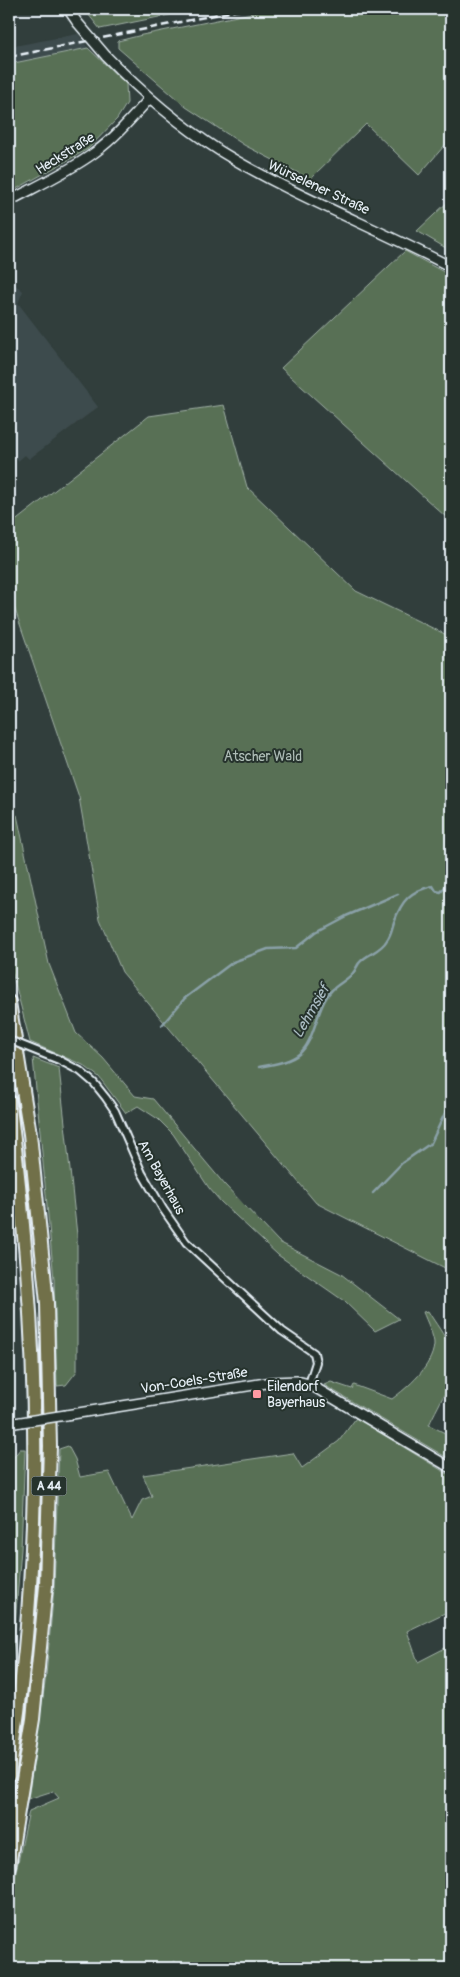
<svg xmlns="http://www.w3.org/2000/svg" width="460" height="1977" viewBox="0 0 460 1977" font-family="Pangolin,sans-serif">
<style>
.built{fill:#3e4b4d}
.green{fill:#587055;stroke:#a0b0a6}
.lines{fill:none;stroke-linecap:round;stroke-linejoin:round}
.stream{stroke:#8aa1a8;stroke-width:2.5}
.minor-casing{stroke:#e8f1f8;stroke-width:10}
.secondary-casing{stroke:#e8f1f8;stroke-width:12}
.motorway-casing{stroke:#e8f1f8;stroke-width:16}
.minor{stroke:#26332d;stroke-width:6}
.secondary{stroke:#26332d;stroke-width:9}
.motorway{stroke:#716f4a;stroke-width:12}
.rail{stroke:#e8f1f8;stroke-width:2.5;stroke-dasharray:8 4;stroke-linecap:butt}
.minor-bridge-casing{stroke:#e8f1f8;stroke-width:10;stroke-linecap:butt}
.secondary-bridge-casing{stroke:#e8f1f8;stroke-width:12;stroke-linecap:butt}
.minor-bridge{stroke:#26332d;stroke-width:6}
.secondary-bridge{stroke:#26332d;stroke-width:9}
.poi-dot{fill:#ff9aa2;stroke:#26332d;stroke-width:2}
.labels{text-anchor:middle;stroke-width:4;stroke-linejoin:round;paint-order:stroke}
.shield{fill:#26332d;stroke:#aeb8bb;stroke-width:1}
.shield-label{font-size:12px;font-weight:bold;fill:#e8f1f8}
.street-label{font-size:14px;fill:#e8f1f8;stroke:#26332d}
.park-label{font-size:14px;fill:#aebdb7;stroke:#26332d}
.poi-label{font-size:14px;fill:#e8f1f8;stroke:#26332d;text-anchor:start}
.water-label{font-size:15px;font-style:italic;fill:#aabcc3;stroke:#26332d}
</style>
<rect width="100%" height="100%" fill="#313e3c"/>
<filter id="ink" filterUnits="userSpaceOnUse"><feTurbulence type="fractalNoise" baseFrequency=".02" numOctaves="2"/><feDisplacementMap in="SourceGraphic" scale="10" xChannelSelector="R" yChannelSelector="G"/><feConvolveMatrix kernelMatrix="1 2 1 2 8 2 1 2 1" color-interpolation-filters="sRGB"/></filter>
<g filter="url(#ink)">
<path class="built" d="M78 34 88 48 9 64V47Z
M9 280 23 291 18 303 98 407 29 459 25 455 18 461 12 454 9 457Z"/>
<path class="green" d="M84 9H198L100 29Z
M272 9H451V138L419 175 366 124 310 179 244 145 186 107 118 48V41L142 35Z
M88 48 126 84 127 103 117 119 88 149 9 193V64Z
M451 199V251L417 231Z
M405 251 451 276V512L446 517 281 368Z
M224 405 247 487 356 591 451 637V1271L316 1203 122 972 100 919 79 797 9 592V534L13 523 149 416Z
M17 815 49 964 76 1033 103 1058 135 1096 153 1099 225 1185 279 1242 341 1274 399 1319 375 1331 344 1301 278 1255 221 1202 209 1188 173 1134 158 1119 138 1106 126 1113 99 1077 83 1065 30 1042 9 960V818Z
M33 1058 59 1068 77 1235V1371L66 1385 57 1386 54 1279Z
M428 1311C435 1323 445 1335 450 1348 460 1374 439 1402 429 1425L451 1436V1460L324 1385 331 1382 352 1389 354 1385 392 1399C408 1387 432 1367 434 1345 435 1338 426 1320 423 1312Z
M356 1418 451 1476V1610L407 1631 418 1662 451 1645V1968H171L176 1965 174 1961 164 1968H9V1904L29 1811 59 1798 53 1791 28 1799 46 1676 54 1588 59 1449 68 1446 75 1459 80 1477 109 1472 132 1520 142 1500 152 1496 143 1475 293 1453 302 1468 339 1441Z
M20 1449H25L21 1549 9 1698 10 1462Z"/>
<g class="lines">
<path class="stream" d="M162 1025 185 998 233 962 268 949 296 948 316 932 346 916 398 894
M259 1067C272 1064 288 1063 299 1054 316 1040 316 1006 332 990 338 984 347 980 353 973 356 970 357 964 361 961 369 953 381 951 387 940 391 935 392 928 394 922 402 900 410 891 433 886L436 891 441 892 448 883 451 882
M373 1193 402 1163 431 1143 451 1100"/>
<g class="minor-casing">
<path id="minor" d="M59 1060 80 1071 94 1083 106 1098 115 1111 142 1173 163 1209 186 1242 282 1331 314 1353 316 1362 309 1384"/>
</g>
<g class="secondary-casing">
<path id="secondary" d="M68 9 77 22
M106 56C141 92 178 124 220 151 293 196 375 227 451 267
M9 201C37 186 68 172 94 153 115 138 132 118 150 98
M66 1415 272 1382 297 1381 309 1384 451 1468
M9 1424 21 1422"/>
</g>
<g class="motorway-casing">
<path id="motorway" d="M9 1002 30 1134 47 1303 50 1446 46 1586 33 1719 9 1866
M9 1101C15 1142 19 1183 23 1225 41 1408 38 1593 9 1775"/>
</g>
<use href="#minor" class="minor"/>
<use href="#secondary" class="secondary"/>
<use href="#motorway" class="motorway"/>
<path class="rail" d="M9 57 244 9"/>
<g class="minor-bridge-casing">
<path id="minor-bridge" d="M9 1040 59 1060"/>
</g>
<g class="secondary-bridge-casing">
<path id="secondary-bridge" d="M77 22 106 56
M21 1422 66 1415"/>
</g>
<use href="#minor-bridge" class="minor-bridge"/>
<use href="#secondary-bridge" class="secondary-bridge"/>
</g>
</g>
<rect class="poi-dot" x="252" y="1389" width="10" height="10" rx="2.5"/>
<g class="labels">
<rect class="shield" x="31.5" y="1476.5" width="35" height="19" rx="4"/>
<g class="shield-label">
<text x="49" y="1490">A 44</text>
</g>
<g class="street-label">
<text transform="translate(65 153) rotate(-32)" y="5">Heckstraße</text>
<text transform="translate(319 187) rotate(25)" y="5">Würselener Straße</text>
<text transform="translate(162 1177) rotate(61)" y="5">Am Bayerhaus</text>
<text transform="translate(194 1380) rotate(-9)" y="5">Von-Coels-Straße</text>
</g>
<g class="park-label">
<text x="263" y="761">Atscher Wald</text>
</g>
<g class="poi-label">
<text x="267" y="1391">Eilendorf<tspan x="267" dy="16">Bayerhaus</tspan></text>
</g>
<g class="water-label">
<text transform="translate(311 1011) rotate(-60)" y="5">Lehmsief</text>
</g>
</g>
<rect width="460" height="1977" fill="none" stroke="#26332d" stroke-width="30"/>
<rect x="15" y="15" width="430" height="1947" fill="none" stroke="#e8f1f8" stroke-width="2" filter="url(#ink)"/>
</svg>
